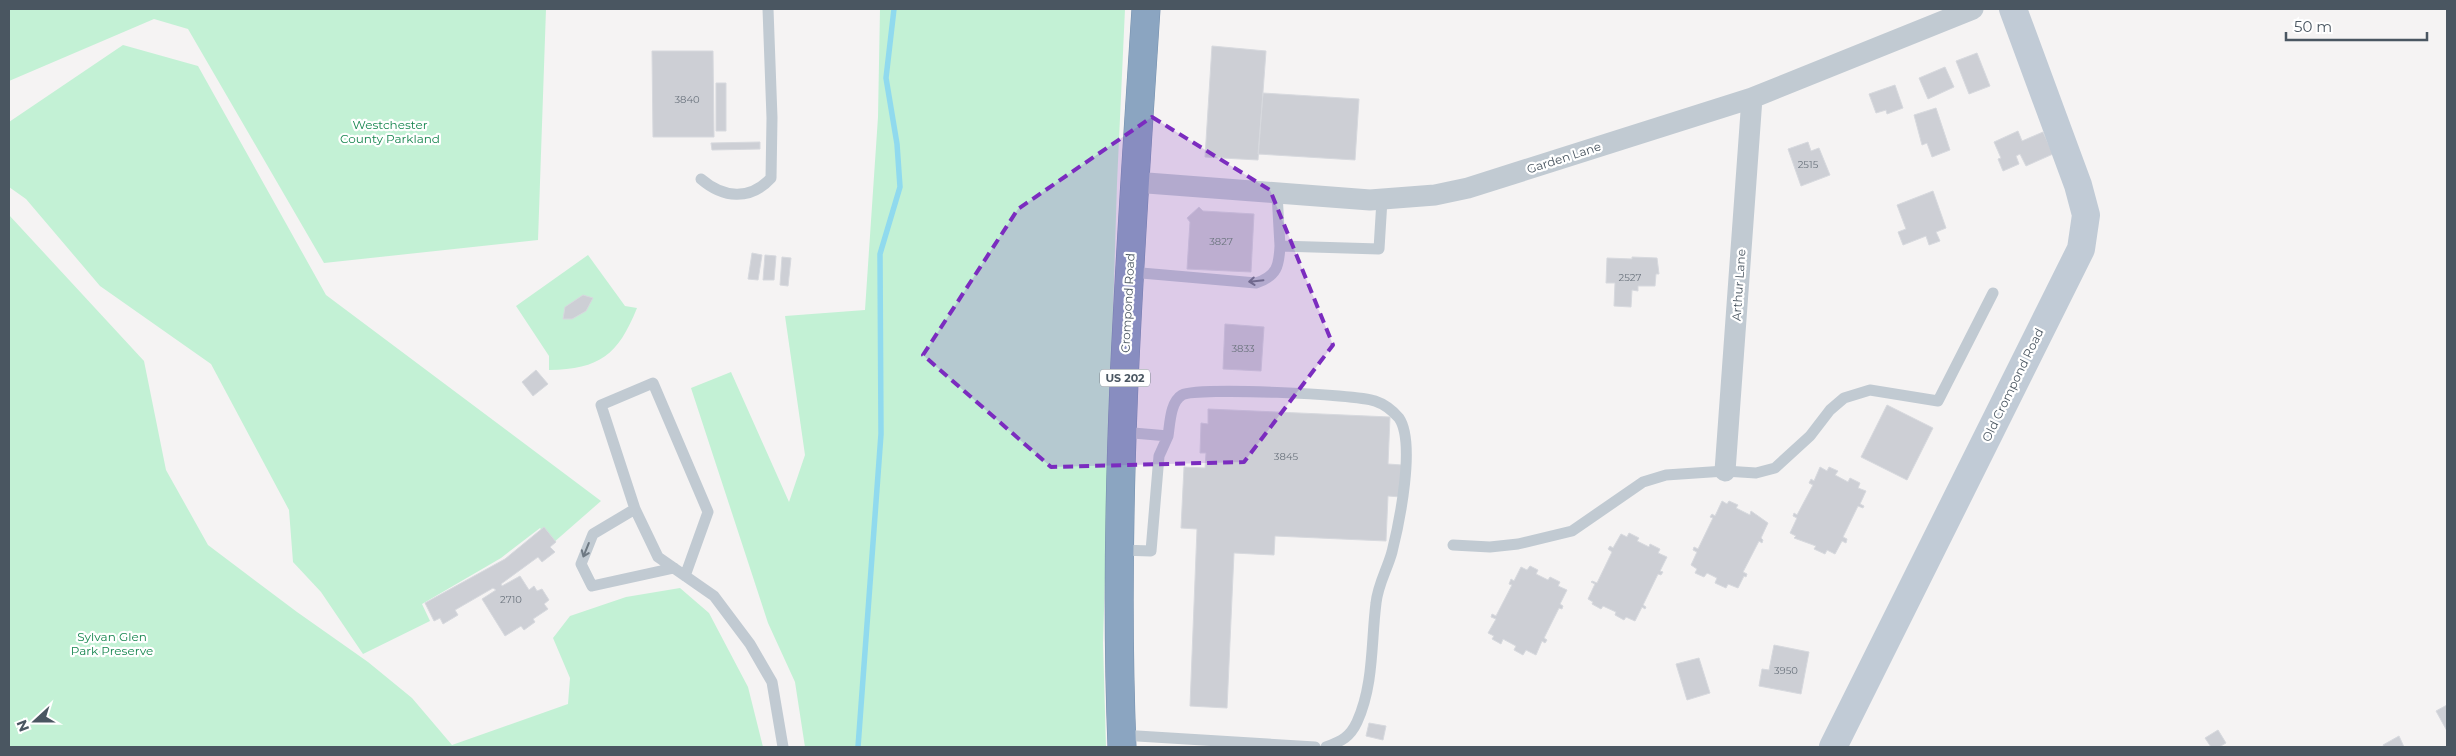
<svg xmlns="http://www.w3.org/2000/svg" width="2456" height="756" viewBox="0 0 2456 756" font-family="Montserrat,sans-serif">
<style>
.green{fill:#c3f1d5}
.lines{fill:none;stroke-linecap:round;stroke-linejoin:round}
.stream{stroke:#90daee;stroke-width:5.5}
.building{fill:#cdcfd5;stroke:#d7d9de}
.highway-casing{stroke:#7690ad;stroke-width:29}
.lane{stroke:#c1cad2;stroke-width:11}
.street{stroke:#c1cad2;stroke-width:21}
.secondary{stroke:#c1cbd6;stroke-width:28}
.highway{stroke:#8ba5c1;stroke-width:28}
.oneway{stroke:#6e7983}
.marked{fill:#7b2cbf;fill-opacity:0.2;stroke:#7b2cbf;stroke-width:4;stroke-dasharray:10 6;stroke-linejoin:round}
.labels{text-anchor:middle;stroke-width:4.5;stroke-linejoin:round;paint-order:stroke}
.number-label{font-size:10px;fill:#6b747e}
.shield{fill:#fff;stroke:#808990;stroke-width:1}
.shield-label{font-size:11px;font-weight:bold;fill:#4a5661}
.park-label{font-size:12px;fill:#17864f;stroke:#fff}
.street-label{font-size:12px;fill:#4a5661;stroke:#fff}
</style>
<rect width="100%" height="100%" fill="#f5f3f3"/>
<path class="green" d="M9 9H546L538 240 324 263 188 29 154 19 9 81Z
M880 9H1125L1117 183 1103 643 1106 747H805L795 682 768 623 691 388 731 372 789 502 805 455 785 316 865 310 878 117Z
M123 45 198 66 326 295 601 501 553 543 540 528 501 558 422 604 430 621 363 654 321 592 293 562 289 510 211 364 100 286 26 199 9 187V122Z
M9 215 144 361 166 470 208 545 297 612 368 662 412 698 452 745 568 704 570 678 553 638 570 616 626 597 680 588 709 613 748 687 763 747H9Z
M588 255 625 306 637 308C618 355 600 369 549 370V356L516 306Z"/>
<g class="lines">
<path class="stream" d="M858 747 881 434 880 254 900 187 897 144 886 78 894 9"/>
</g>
<path class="building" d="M1212 46 1266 51 1258 160 1205 157Z
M652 51H713L714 137H653Z
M1977 53 1990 86 1969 94 1956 61Z
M1945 67 1954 87 1928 99 1919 78Z
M716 83H726V131H716Z
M1895 85 1903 108 1887 114 1886 110 1876 113 1869 94Z
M1263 93 1359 99 1355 160 1258 154Z
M1936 108 1950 150 1932 157 1927 143 1922 145 1914 115Z
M2018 131 2022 141 2043 132 2053 154 2026 166 2020 154 2016 156 2019 164 2003 171 1998 159 2001 158 1994 142Z
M760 142V149L712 150 711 143Z
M1808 142 1811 151 1819 148 1830 175 1801 186 1788 149Z
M1933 191 1946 228 1936 232 1940 241 1929 245 1926 236 1903 245 1898 232 1906 229 1897 205Z
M1199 207 1203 211 1254 214 1251 272 1187 269 1190 222 1187 218Z
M752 253 762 255 758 280 748 279Z
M765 255 776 256 774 280H763Z
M782 257 791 258 788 286 780 285Z
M1632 257 1657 258 1659 274H1656L1655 286H1638V291L1632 290 1631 307 1614 306 1615 283H1606L1607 258 1632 259Z
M583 295 593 298 586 311 572 319H563L565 307Z
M1225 324 1264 327 1261 371 1223 369Z
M536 370 548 384 533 396 522 382Z
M1887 405 1933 428 1907 480 1861 457Z
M1208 409 1390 417 1388 464 1402 465 1401 497 1388 496 1386 541 1275 536 1274 555 1234 553 1227 708 1190 706 1197 529 1181 528 1184 467 1205 468 1206 453H1200L1201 423 1208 424Z
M1820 467 1827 471 1829 467 1838 471 1835 475 1848 482 1850 478 1860 483 1858 488 1866 491 1860 504 1864 506 1863 508 1858 506 1843 537 1847 539 1846 543 1842 541 1835 554 1827 550 1825 554 1814 549 1816 546 1794 538 1796 536 1790 533 1797 518 1793 516 1794 513 1797 515 1813 485 1809 483 1811 479 1814 481Z
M1722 501 1727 504 1729 501 1738 505 1736 508 1750 515 1751 511 1768 523 1761 538 1763 540 1762 543 1759 541 1743 572 1747 574 1746 577 1744 576 1738 588 1728 584 1726 588 1715 583 1717 578 1707 573 1704 577 1695 573 1697 569 1691 565 1697 552 1693 550 1694 547 1698 549 1713 518 1710 517 1712 514 1715 516Z
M544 527 556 542 550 547 555 552 542 562 538 557 501 584 502 586 520 576 529 590 534 586 537 591 542 589 549 600 544 604 548 609 533 619 535 622 524 630 521 626 505 636 482 599 496 590 493 588 455 610 458 615 443 624 440 618 434 621 425 603 505 559Z
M1629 533 1639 538 1637 541 1649 547 1650 544 1660 549 1658 553 1667 557 1660 571 1663 572 1661 575 1658 574 1643 605 1646 607 1645 609 1642 607 1635 621 1626 617 1624 620 1615 615 1616 612 1603 606 1601 609 1592 604 1593 602 1588 599 1595 584 1591 582 1592 581 1597 583 1612 552 1608 549 1610 546 1613 548 1621 534 1627 537Z
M1530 566 1538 570 1536 574 1548 580 1550 577 1560 582 1558 586 1567 590 1560 604 1563 606 1562 609 1559 608 1544 638 1547 640 1545 643 1542 641 1536 655 1526 650 1523 655 1514 650 1516 646 1503 639 1501 644 1492 639 1494 636 1488 633 1496 619 1491 617 1492 614 1496 616 1512 585 1509 584 1511 579 1514 581 1521 567 1527 570Z
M1774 645 1809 652 1801 694 1759 686 1762 669 1769 670Z
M1699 658 1710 693 1687 700 1676 664Z
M2447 705V731L2436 711Z
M1369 723 1386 726 1383 740 1366 736Z
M2218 730 2226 743 2219 747H2211L2205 738Z
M2399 736 2404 747H2384L2383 745Z"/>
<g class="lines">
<g class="highway-casing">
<path id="highway" d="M1122 747C1112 501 1130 254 1146 9"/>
</g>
<path class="lane" d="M701 179C723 198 750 201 771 178L772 118 768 9
M1277 193 1280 246 1379 249 1382 200
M1130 272 1256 283C1277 276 1279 266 1280 246
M1122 432 1168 436C1170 424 1170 402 1182 395 1197 387 1356 394 1375 401 1384 404 1393 411 1399 418 1416 443 1399 524 1392 552 1387 570 1378 584 1376 603 1371 642 1374 685 1357 722 1350 737 1342 741 1326 747
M635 509 593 534 581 564 592 586 674 568
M1453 545 1490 547 1518 544 1572 531 1643 482 1666 475 1725 471 1756 473 1775 468 1810 436 1830 410 1844 398 1870 390 1938 401 1993 293
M1120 550 1151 551 1159 456 1168 436
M685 576 708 512 653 383 601 405 635 509 658 557 714 596 750 644 772 682 783 747
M1121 735 1315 747"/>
<path class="street" d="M1134 182 1370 200 1435 195 1468 188 1752 98 1973 9
M1725 471 1752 98"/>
<path class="secondary" d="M1833 747 2081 249 2086 215 2078 185 2013 9"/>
<use href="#highway" class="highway"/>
</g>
<defs><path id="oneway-shaft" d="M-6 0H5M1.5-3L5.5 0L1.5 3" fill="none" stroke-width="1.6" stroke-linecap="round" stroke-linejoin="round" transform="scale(1.25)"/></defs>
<g class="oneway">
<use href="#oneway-shaft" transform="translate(1256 281) rotate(174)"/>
<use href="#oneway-shaft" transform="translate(586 550) rotate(112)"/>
</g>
<path class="marked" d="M1152 117 1270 190 1333 345 1244 462 1051 467 923 355 1018 209Z"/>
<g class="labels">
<g class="number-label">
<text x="687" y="103">3840</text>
<text x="1808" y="168">2515</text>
<text x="1221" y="245">3827</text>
<text x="1630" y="281">2527</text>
<text x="1243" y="352">3833</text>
<text x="1286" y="460">3845</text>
<text x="511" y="603">2710</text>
<text x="1786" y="674">3950</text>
</g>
<rect class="shield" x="1100" y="369.5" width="50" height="17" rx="4"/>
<g class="shield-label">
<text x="1125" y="382">US 202</text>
</g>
<g class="park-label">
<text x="390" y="129">Westchester<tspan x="390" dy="14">County Parkland</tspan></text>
<text x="112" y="641">Sylvan Glen<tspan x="112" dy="14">Park Preserve</tspan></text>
</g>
<g class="street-label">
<text transform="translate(1564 158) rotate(-18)" y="4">Garden Lane</text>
<text transform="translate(1739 285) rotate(-86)" y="4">Arthur Lane</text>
<text transform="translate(1128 303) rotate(-87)" y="4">Crompond Road</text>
<text transform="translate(2013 385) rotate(-64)" y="4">Old Crompond Road</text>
</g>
</g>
<rect width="2456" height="756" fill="none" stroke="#4a5661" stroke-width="20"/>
<g transform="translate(35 721) rotate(249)" stroke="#ffffff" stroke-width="4" paint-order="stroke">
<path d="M0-4L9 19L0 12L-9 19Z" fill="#4a5661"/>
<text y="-8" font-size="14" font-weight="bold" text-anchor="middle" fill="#4a5661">N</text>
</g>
<path d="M2286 32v8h141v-8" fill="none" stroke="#4a5661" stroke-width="2.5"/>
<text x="2294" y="32" font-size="15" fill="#4a5661" stroke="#ffffff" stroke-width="4" paint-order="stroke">50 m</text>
</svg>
